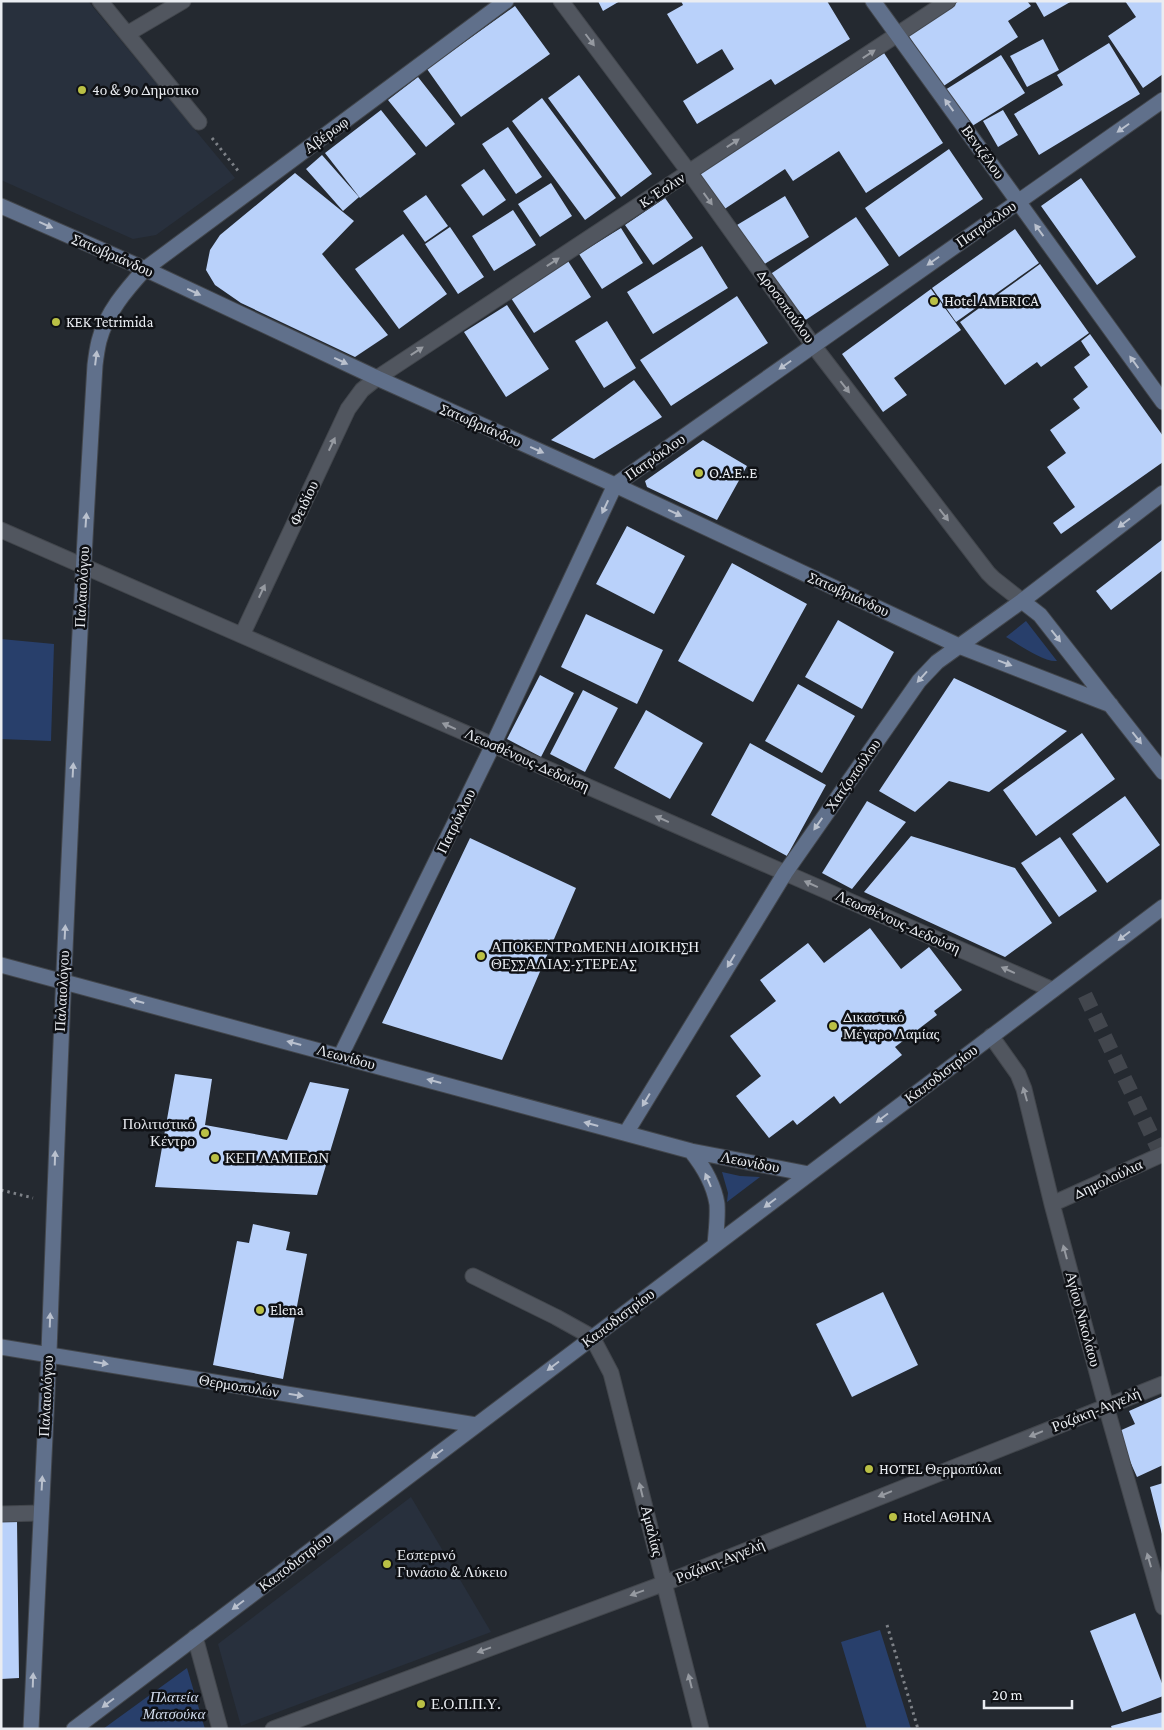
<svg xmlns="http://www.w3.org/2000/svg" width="1164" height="1730" viewBox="0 0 1164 1730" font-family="'Crimson Pro',serif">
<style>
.built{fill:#28303d}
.green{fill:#283f6b}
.building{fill:#b9d1fa}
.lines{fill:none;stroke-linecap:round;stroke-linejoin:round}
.street-tunnel{stroke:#42464d;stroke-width:15;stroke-dasharray:15 8;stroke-linecap:butt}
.street-casing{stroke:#42464c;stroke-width:17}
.secondary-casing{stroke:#42464c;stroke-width:17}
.path{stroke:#7d8187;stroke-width:3;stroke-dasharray:2.5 4;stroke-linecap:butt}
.street{stroke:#51565f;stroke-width:15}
.secondary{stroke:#60708b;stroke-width:15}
.oneway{fill:#969aa1}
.oneway2{fill:#bac1ce}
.poi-dot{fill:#bac045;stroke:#0f1115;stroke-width:2}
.labels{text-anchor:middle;stroke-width:5;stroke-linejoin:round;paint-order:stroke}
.poi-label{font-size:15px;fill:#eaedf2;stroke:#0f1115;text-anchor:start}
.street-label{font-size:15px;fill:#eaedf2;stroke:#0f1115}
.park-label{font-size:15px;font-style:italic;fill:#d2dcee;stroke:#0f1115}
</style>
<rect width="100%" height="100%" fill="#242930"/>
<path class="built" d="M2 1H88L235 178 156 235 133 239 1 180Z
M411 1497 491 1632 241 1726 218 1644Z"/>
<path class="green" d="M1026 621 1057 661C1043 662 1018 644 1006 637Z
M1 639 54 644 51 741 1 739Z
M722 1172 740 1176 760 1177 727 1202 728 1193Z
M880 1630 911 1729H867L841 1642Z
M187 1668 205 1729H103Z"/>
<path class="building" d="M598 1H620L603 11Z
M681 1H827L850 39 775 85 771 79 697 124 683 101 734 69 722 49 697 64 667 14 683 5Z
M959 1H1027L1031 6 1008 21 1018 37 942 87 908 35Z
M1035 1H1072L1044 17Z
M1125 1H1163V74L1143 88 1108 36 1136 17Z
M515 6 550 54 461 117 427 69Z
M1043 39 1059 70 1027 87 1010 56Z
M1109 43 1140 94 1039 155 1014 114 1063 85 1057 75Z
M884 53 943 143 866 193 839 151 793 181 785 169 723 210 699 174Z
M1001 55 1025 93 969 128 945 90Z
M579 75 652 174 621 197 548 98Z
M418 77 455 124 426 147 388 100Z
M542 98 616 198 585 220 512 121Z
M381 110 416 154 360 198 325 153Z
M1003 110 1018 135 998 147 983 121Z
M508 127 542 177 516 194 482 144Z
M949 149 983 199 899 257 865 208Z
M322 155 359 197 343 211 306 169Z
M484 169 506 200 483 216 461 185Z
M295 173 354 221 322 254 388 335 355 357 241 303 215 285 206 270 210 250 220 235Z
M1081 178 1136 257 1097 285 1041 206Z
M551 183 572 216 540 237 518 204Z
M426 195 448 226 425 242 403 211Z
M785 196 809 237 761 266 737 225Z
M665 198 693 238 653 265 625 225Z
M513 210 536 245 494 271 472 236Z
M856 217 889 265 801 323 769 275Z
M450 227 484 277 458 294 425 244Z
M621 228 643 263 602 289 579 254Z
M1015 229 1039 263 956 322 932 288Z
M403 234 447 294 399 329 355 269Z
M702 246 728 288 653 334 627 292Z
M568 261 591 297 534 333 511 298Z
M1040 264 1089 333 1041 367 1037 362 1005 385 960 322Z
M931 289 961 330 894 378 907 395 883 412 842 354Z
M737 296 768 343 671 406 640 360Z
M507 305 549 369 506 397 464 332Z
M607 321 636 368 604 388 575 341Z
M1090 334 1163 436V462L1061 534 1053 523 1075 507 1047 467 1066 453 1050 430 1080 408 1073 399 1088 387 1074 367 1090 355 1081 341Z
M634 380 662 417 594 459 551 440Z
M703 440 747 466 717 520 647 487 645 481Z
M627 526 685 556 654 614 596 584Z
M1163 539V570L1111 610 1096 591Z
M732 563 807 604 753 702 678 661Z
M586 614 663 650 637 704 561 667Z
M838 620 894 652 862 709 805 677Z
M540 675 574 693 541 757 507 739Z
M954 678 1067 731 989 792 949 781 915 812 879 791Z
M798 684 855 716 822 773 765 741Z
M583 690 618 708 585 772 550 754Z
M646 710 703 743 670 799 614 768Z
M1082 733 1115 779 1036 836 1003 790Z
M750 743 826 785 787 856 711 815Z
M1125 796 1160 845 1107 883 1072 834Z
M867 801 906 822 852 889 822 873Z
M911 836 1015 868 1052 923 1005 957 864 892Z
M1060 837 1097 891 1059 917 1021 863Z
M470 838 576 888 502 1060 382 1023Z
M870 928 901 969 929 947 962 990 934 1011 937 1015 895 1047 902 1055 840 1104 834 1096 797 1125 793 1120 769 1138 736 1096 761 1076 730 1036 776 1001 760 980 808 943 824 963Z
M175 1074 212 1079 205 1125 287 1140 310 1082 349 1089 317 1195 155 1187Z
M253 1224 290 1232 286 1250 307 1254 283 1379 213 1365 237 1241 249 1243Z
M883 1292 918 1365 852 1397 816 1324Z
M1163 1396V1465L1137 1477 1117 1432 1135 1424 1129 1411Z
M1163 1483V1533L1162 1534 1150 1487Z
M1 1520H17L19 1678 1 1679Z
M1135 1613 1163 1686V1696L1122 1712 1090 1631Z
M1163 1712V1729H1112L1111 1726Z"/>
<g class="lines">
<path class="street-tunnel" d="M1085 995 1161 1155"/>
<g class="street-casing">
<path id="street" d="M100 1 199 122
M561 1 689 172 813 345 988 573 994 579 1022 601
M127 34 183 1
M1 530 1053 990
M242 635 348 409 362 390 377 378 948 1
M991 1036 1018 1074 1024 1089 1052 1204 1106 1406 1163 1607
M1052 1204 1163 1154
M473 1276 556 1317 592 1337 611 1373 701 1729
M1 1514 40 1513
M195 1637 220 1729
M273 1729 665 1583 1163 1384"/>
</g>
<g class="secondary-casing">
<path id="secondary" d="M873 1 1163 402
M1 206 145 269 377 378 615 485 959 646 1111 705
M1022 601 1040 615 1163 772
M1 965 691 1151 809 1174
M341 1055 493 745 615 485 1163 100
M626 1133 785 873 919 681 937 662 1022 601 1163 493
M691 1151C703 1166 714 1185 717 1204 718 1218 716 1232 715 1245
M1 1347 476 1425
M31 1729C37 1603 44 1477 49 1352 61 1022 75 693 95 365 96 357 97 349 99 341 106 313 126 290 145 269L506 1
M74 1729 1163 907"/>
</g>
<path class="path" d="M212 138 239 172
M1 1190 33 1198
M887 1625 918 1729"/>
<use href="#street" class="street"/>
<use href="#secondary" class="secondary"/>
</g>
<defs><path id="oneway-solid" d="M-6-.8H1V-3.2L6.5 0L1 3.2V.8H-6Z" transform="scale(1.25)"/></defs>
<g class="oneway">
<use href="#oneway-solid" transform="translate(590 40) rotate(53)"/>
<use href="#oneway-solid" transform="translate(869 54) rotate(-33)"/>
<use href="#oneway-solid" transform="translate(733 143) rotate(-33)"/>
<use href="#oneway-solid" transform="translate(708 199) rotate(54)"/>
<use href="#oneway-solid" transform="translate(553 262) rotate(-33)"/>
<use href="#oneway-solid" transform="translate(417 351) rotate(-33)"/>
<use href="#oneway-solid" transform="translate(845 387) rotate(52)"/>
<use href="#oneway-solid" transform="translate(332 444) rotate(-65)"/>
<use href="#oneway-solid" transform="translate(944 515) rotate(52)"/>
<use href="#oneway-solid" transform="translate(262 591) rotate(-65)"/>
<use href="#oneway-solid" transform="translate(449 726) rotate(-156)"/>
<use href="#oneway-solid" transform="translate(662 819) rotate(-156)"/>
<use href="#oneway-solid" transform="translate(811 884) rotate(-156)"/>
<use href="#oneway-solid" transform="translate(1008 970) rotate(-156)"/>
<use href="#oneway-solid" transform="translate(1025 1094) rotate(-106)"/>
<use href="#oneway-solid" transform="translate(1065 1252) rotate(-105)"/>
<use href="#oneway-solid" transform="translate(1036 1434) rotate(158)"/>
<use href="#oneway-solid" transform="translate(641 1490) rotate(-104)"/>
<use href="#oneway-solid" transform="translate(885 1494) rotate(158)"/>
<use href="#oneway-solid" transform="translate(1149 1560) rotate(-106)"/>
<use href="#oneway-solid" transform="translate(637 1593) rotate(160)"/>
<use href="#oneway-solid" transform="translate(484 1650) rotate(160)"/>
<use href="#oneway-solid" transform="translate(690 1681) rotate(-104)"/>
</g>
<g class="oneway2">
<use href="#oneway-solid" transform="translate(949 105) rotate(-126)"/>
<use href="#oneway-solid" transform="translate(1123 128) rotate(145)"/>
<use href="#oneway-solid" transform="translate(46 225) rotate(24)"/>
<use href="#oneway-solid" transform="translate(1039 230) rotate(-126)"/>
<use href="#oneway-solid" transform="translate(933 261) rotate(145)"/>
<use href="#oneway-solid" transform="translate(194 292) rotate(25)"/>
<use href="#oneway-solid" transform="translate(96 358) rotate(-83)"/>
<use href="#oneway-solid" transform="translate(341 361) rotate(25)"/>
<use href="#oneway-solid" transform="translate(1134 362) rotate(-126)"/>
<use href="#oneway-solid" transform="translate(785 365) rotate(145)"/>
<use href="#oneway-solid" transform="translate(537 450) rotate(24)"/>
<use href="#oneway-solid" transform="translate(605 507) rotate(115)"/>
<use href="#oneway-solid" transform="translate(675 513) rotate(25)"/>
<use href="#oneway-solid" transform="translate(86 520) rotate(-86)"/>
<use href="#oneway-solid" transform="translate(1124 523) rotate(143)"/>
<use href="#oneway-solid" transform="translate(1056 636) rotate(52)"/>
<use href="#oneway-solid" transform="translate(1005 663) rotate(21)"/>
<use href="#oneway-solid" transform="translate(922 677) rotate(132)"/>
<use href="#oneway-solid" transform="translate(1137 738) rotate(52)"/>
<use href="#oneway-solid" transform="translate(73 770) rotate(-87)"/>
<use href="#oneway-solid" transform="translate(818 824) rotate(125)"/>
<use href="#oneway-solid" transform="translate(65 932) rotate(-87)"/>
<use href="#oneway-solid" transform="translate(1124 936) rotate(143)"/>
<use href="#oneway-solid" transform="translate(731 961) rotate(121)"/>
<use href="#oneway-solid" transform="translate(137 1001) rotate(-165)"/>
<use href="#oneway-solid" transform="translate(294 1043) rotate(-165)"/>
<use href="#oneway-solid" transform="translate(434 1081) rotate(-165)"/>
<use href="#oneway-solid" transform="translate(646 1100) rotate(121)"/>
<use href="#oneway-solid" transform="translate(882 1118) rotate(143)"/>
<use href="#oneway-solid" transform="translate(591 1124) rotate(-165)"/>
<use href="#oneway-solid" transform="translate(55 1158) rotate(-88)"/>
<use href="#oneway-solid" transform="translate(708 1180) rotate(-113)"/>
<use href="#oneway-solid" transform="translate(770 1203) rotate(143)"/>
<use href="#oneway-solid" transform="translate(50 1320) rotate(-88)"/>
<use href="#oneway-solid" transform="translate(101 1363) rotate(9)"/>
<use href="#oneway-solid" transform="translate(553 1366) rotate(143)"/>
<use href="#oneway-solid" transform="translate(296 1395) rotate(9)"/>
<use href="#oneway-solid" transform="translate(437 1454) rotate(143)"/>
<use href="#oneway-solid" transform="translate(42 1483) rotate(-87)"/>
<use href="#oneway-solid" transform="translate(238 1605) rotate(143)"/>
<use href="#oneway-solid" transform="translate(33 1680) rotate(-88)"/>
<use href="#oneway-solid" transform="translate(108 1703) rotate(143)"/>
</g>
<g class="poi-dot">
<circle cx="82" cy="90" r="5"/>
<circle cx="934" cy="301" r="5"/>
<circle cx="56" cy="322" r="5"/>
<circle cx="699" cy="473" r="5"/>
<circle cx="481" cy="956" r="5"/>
<circle cx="833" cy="1026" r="5"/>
<circle cx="205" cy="1133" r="5"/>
<circle cx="215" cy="1158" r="5"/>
<circle cx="260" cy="1310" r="5"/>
<circle cx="869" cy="1469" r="5"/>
<circle cx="893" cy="1517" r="5"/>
<circle cx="387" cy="1564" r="5"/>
<circle cx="421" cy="1704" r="5"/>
</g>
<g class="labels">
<g class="poi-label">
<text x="92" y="95">4ο &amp; 9ο Δημοτικο</text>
<text x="944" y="306">Hotel AMERICA</text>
<text x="66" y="327">KEK Tetrimida</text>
<text x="709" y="478">O.A.E..E</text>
<text x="491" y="952">ΑΠΟΚΕΝΤΡΩΜΕΝΗ ΔΙΟΙΚΗΣΗ<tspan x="491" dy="17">ΘΕΣΣΑΛΙΑΣ-ΣΤΕΡΕΑΣ</tspan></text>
<text x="843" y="1022">Δικαστικό<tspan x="843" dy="17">Μέγαρο Λαμίας</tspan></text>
<text x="195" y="1129" text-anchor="end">Πολιτιστικό<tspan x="195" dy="17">Κέντρο</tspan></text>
<text x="225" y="1163">ΚΕΠ ΛΑΜΙΕΩΝ</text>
<text x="270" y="1315">Elena</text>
<text x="879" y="1474">HOTEL Θερμοπύλαι</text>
<text x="903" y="1522">Hotel ΑΘΗΝΑ</text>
<text x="397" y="1560">Εσπερινό<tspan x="397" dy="17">Γυνάσιο &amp; Λύκειο</tspan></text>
<text x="431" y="1709">Ε.Ο.Π.Π.Υ.</text>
</g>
<g class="street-label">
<text transform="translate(326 135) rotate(-36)" y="5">Αβέρωφ</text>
<text transform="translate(983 152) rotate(54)" y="5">Βενιζέλου</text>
<text transform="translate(662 190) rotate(-33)" y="5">K. Έσλιν</text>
<text transform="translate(986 224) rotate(-35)" y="5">Πατρόκλου</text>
<text transform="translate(113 255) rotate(24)" y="5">Σατωβριάνδου</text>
<text transform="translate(786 306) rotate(54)" y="5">Δροσοπούλου</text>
<text transform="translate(481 425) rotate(24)" y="5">Σατωβριάνδου</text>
<text transform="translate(655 457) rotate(-35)" y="5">Πατρόκλου</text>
<text transform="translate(304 503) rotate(-65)" y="5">Φειδίου</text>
<text transform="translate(82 587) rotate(-87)" y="5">Παλαιολόγου</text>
<text transform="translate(849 594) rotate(25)" y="5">Σατωβριάνδου</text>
<text transform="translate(527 760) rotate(24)" y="5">Λεωσθένους-Δεδούση</text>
<text transform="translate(853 775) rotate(-55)" y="5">Χατζοπούλου</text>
<text transform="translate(456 821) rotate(-64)" y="5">Πατρόκλου</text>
<text transform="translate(898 922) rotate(24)" y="5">Λεωσθένους-Δεδούση</text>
<text transform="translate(62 991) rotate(-87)" y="5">Παλαιολόγου</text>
<text transform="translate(346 1057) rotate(15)" y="5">Λεωνίδου</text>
<text transform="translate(941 1074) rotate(-37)" y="5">Καποδιστρίου</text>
<text transform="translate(750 1162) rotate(11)" y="5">Λεωνίδου</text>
<text transform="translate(1108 1179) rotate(-25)" y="5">Δημολούλια</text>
<text transform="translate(618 1318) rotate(-37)" y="5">Καποδιστρίου</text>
<text transform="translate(1083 1319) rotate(75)" y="5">Αγίου Νικολάου</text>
<text transform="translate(239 1386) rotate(9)" y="5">Θερμοπυλών</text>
<text transform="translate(46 1396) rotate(-87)" y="5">Παλαιολόγου</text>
<text transform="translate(1096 1410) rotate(-22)" y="5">Ροζάκη-Αγγελή</text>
<text transform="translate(652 1531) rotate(76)" y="5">Αμαλίας</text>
<text transform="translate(720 1561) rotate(-22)" y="5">Ροζάκη-Αγγελή</text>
<text transform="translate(295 1562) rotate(-37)" y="5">Καποδιστρίου</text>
</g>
<g class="park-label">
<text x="174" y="1702">Πλατεία<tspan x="174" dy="17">Ματσούκα</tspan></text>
</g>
</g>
<rect width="1164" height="1730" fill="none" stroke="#eaedf2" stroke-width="5"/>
<path d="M984 1700v8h88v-8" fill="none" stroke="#eaedf2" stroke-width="2.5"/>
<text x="992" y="1700" font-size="15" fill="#eaedf2" stroke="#0f1115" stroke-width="4" paint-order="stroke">20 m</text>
</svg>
